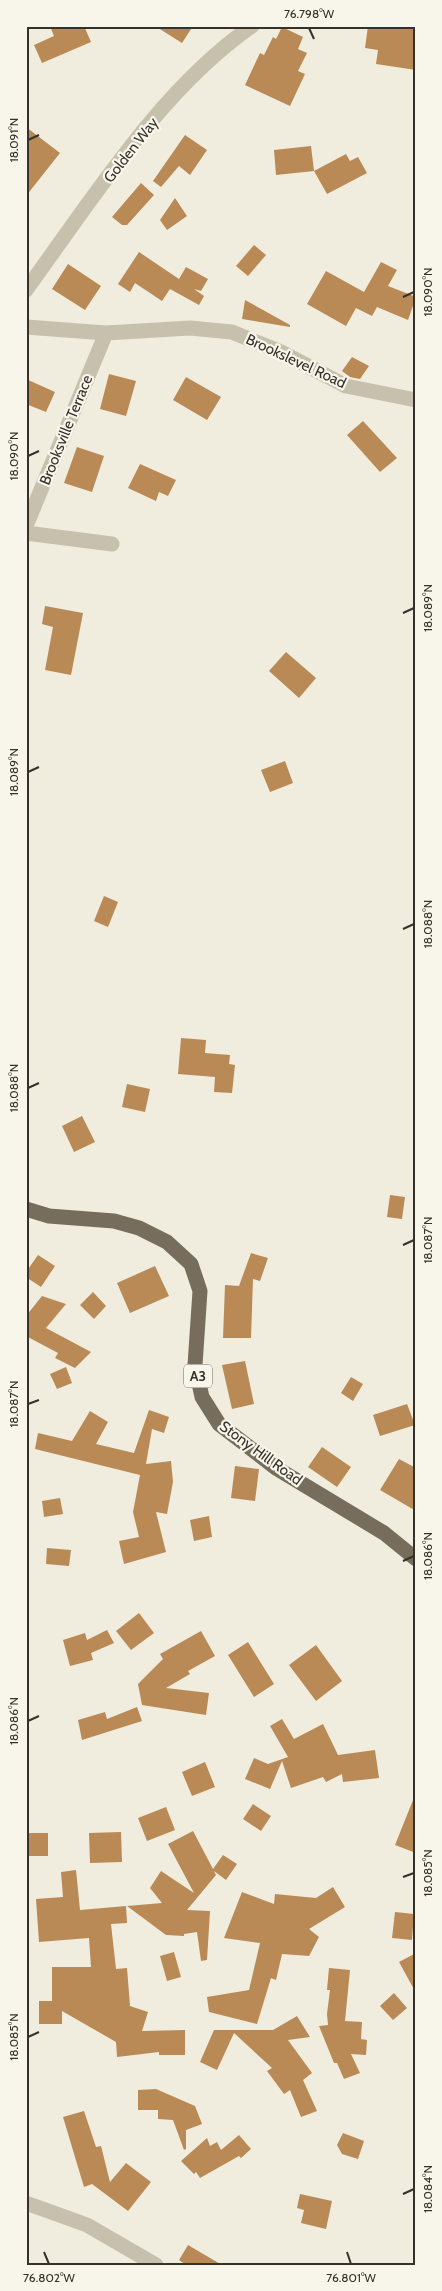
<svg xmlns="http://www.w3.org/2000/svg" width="442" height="2291" viewBox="0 0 442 2291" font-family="Cabin,sans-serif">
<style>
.building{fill:#b98a55}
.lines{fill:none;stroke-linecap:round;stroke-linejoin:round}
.street{stroke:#c7c0ac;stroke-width:15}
.primary{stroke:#766d5d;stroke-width:15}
.ticks{fill:none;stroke:#36312a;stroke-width:2}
.labels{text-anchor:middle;stroke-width:4.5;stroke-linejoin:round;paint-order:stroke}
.shield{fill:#f8f6eb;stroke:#706c64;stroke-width:1}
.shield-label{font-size:14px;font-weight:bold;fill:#36312a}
.street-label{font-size:15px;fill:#36312a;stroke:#f8f6eb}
.neatline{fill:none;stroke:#36312a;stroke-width:2}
.ticks-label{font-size:12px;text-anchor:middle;fill:#36312a}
</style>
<rect width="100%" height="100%" fill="#f0eddf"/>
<path class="building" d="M50 26H84L91 42 42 63 34 45 54 36Z
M155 26H193L182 43Z
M368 26H416V70L376 64 378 50 365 48Z
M282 27 303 37 298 49 307 53 298 71 305 74 290 106 245 85 260 53 264 55 273 37 276 39Z
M26 127 60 153 26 196Z
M185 135 207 150 190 175 179 166 161 187 153 181Z
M311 146 314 171 276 175 274 150Z
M346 154 350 161 358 157 367 173 327 194 314 171Z
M141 183 154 195 127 225H122L112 217Z
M175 198 187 216 167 230 160 220Z
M254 245 266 255 248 276 236 266Z
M139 252 179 279 186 267 208 279 201 291 194 289 204 296 199 305 170 289 162 301 135 283 130 292 118 284Z
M381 262 397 270 388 286 416 297 408 320 377 307 372 316 356 308 346 326 307 304 326 271 364 292Z
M68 264 101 286 85 310 52 289Z
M245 300 290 325V327L242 319Z
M352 357 369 366 360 379 350 377 342 371Z
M109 374 136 381 126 416 100 409Z
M186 377 221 397 207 420 173 400Z
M26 379 55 392 46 412 26 404Z
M363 421 397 458 380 472 347 435Z
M77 447 104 456 92 492 64 483Z
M140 464 176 480 168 496 159 492 156 501 128 488Z
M45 606 83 613 71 675 45 670 53 627 42 624Z
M286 652 316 678 299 698 269 671Z
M285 761 293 783 270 792 261 770Z
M104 896 118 902 108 927 94 921Z
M181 1038 206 1040 205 1053 230 1055 229 1064 235 1065 232 1093 214 1092 215 1077 178 1074Z
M127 1084 150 1089 145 1112 122 1107Z
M82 1116 95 1142 74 1152 62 1126Z
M390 1195 405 1197 402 1219 387 1217Z
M251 1253 268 1258 260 1281 253 1279 251 1338H223L225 1285 239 1286Z
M38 1255 55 1266 41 1287 26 1277V1272Z
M155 1266 169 1296 130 1313 117 1283Z
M93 1292 106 1306 94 1319 80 1305Z
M42 1296 66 1304 46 1328 91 1352 75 1368 55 1358 58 1353 26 1336V1316Z
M245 1361 254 1404 232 1409 222 1365Z
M66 1367 72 1383 57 1389 50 1374Z
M351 1377 363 1384 353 1401 341 1393Z
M407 1404 415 1425 380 1436 373 1415Z
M149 1410 169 1417 164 1433 152 1429 146 1464 171 1461 173 1482 167 1514 156 1512 166 1552 124 1564 119 1541 139 1537 133 1512 140 1475 35 1449 38 1433 72 1441 90 1411 108 1422 96 1444 134 1453Z
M322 1447 351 1467 337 1487 308 1467Z
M399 1459 416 1468V1511L380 1490Z
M235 1466 259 1469 255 1501 231 1498Z
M60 1498 63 1514 44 1517 42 1501Z
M209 1516 212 1537 194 1541 190 1520Z
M47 1548 71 1550 69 1566 46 1564Z
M139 1613 154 1633 131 1650 116 1631Z
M107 1630 114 1643 91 1653 93 1660 70 1666 63 1640 85 1633 87 1640Z
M201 1631 215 1656 188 1671 190 1674 166 1688 209 1693 206 1715 142 1705 138 1684 163 1659 160 1654Z
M248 1642 274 1684 254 1697 228 1655Z
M316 1645 342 1681 316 1701 289 1665Z
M137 1707 142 1721 82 1740 78 1720 105 1712 107 1719Z
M282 1719 294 1739 323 1724 338 1755 375 1750 379 1778 343 1782 342 1774 326 1782 323 1777 291 1788 282 1761 270 1789 245 1779 254 1758 268 1764 288 1757 270 1726Z
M205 1762 215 1787 192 1796 182 1772Z
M415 1795H416V1853L395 1845Z
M253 1804 271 1816 261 1831 243 1819Z
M166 1807 175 1830 147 1841 138 1818Z
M193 1831 213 1869 223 1855 237 1864 226 1880 214 1871 216 1875 187 1910 210 1911 207 1960 201 1961 197 1932 184 1934V1936L166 1935 127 1906 162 1903 150 1888 161 1871 194 1893 168 1844Z
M121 1832 122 1862 90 1863 89 1833Z
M26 1833H48V1856H26Z
M76 1870 80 1910 126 1906 127 1923 111 1924 116 1969 127 1968 130 2006 148 2012 142 2031 185 2030V2055H159V2052L117 2057 116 2042 62 2011V2024H39V2001H52V1967H91L89 1938 39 1942 36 1899 63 1897 61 1872Z
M333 1887 345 1907 309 1929 319 1937 309 1956 282 1954 276 1980 271 1978 257 2024 209 2012 207 1997 249 1990 260 1943 224 1938 242 1892 274 1904 275 1894 316 1898Z
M395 1912 414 1914 412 1940 392 1938Z
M174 1952 181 1977 167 1981 160 1956Z
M416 1953V1993L399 1962Z
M329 1968 350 1970 345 2021 362 2022 361 2039 367 2040 366 2055 351 2054 360 2073 344 2079 337 2063H334L319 2026 328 2025 327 2014 330 1990H327Z
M394 1993 407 2008 393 2020 380 2006Z
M297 2016 310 2037 288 2040 312 2073 303 2080 317 2111 301 2117 290 2090 284 2094 267 2071 272 2068 234 2033 217 2070 200 2062 214 2030H273Z
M156 2089 195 2106 202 2124 186 2130V2149L184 2150 173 2120 158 2119V2110H138V2090Z
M84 2111 96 2147 101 2146 110 2182 126 2163 151 2182 128 2211 92 2184 84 2187 63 2117Z
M343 2133 364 2141 358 2159 342 2154 337 2145Z
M239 2135 251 2149 241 2158 239 2156 200 2178 196 2172 194 2174 181 2161 207 2138 210 2146 217 2142 221 2150Z
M300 2194 332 2201 326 2229 301 2223 304 2210 297 2208Z
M188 2245 222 2265H186L179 2260Z"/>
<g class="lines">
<path class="street" d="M26 290C92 200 160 90 252 26
M26 327 106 333 190 328 232 332 281 352 346 386 416 400
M26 526 106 333
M26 533 112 544
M26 2203 87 2225 156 2265"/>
<path class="primary" d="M26 1209 49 1216 114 1221 139 1228 167 1242 191 1264 200 1291 195 1365 202 1397 219 1424 276 1468 384 1533 416 1559"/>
</g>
<path class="ticks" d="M309 28 314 39M28 140 39 135M403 297 414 292M28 456 39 451M403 613 414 608M28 772 39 767M403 929 414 924M28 1088 39 1083M403 1245 414 1240M28 1404 39 1400M403 1561 414 1556M28 1721 39 1716M403 1877 414 1873M28 2037 39 2032M403 2194 414 2189M44 2252 49 2264M347 2252 351 2264"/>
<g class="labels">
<rect class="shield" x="184" y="1364.5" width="28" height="23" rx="4"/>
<g class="shield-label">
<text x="198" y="1381">A3</text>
</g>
<g class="street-label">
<text transform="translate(131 150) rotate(-52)" y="5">Golden Way</text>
<text transform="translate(296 361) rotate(25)" y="5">Brookslevel Road</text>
<text transform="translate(66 430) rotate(-68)" y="5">Brooksville Terrace</text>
<text transform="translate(261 1453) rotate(36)" y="5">Stony Hill Road</text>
</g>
</g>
<rect width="442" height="2291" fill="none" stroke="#f8f6eb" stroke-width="55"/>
<rect x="28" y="28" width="386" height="2236" class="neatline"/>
<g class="ticks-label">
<text x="309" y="18">76.798°W</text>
<text transform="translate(14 140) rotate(-90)" y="4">18.091°N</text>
<text transform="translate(428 292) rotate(-90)" y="4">18.090°N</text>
<text transform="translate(14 456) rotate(-90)" y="4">18.090°N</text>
<text transform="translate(428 608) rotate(-90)" y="4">18.089°N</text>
<text transform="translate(14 772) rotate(-90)" y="4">18.089°N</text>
<text transform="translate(428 924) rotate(-90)" y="4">18.088°N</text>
<text transform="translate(14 1088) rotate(-90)" y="4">18.088°N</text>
<text transform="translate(428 1240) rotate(-90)" y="4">18.087°N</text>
<text transform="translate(14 1404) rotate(-90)" y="4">18.087°N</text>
<text transform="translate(428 1556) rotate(-90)" y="4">18.086°N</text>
<text transform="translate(14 1721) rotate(-90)" y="4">18.086°N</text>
<text transform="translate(428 1873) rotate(-90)" y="4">18.085°N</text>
<text transform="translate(14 2037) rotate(-90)" y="4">18.085°N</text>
<text transform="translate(428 2189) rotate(-90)" y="4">18.084°N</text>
<text x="49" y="2282">76.802°W</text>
<text x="351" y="2282">76.801°W</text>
</g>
</svg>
